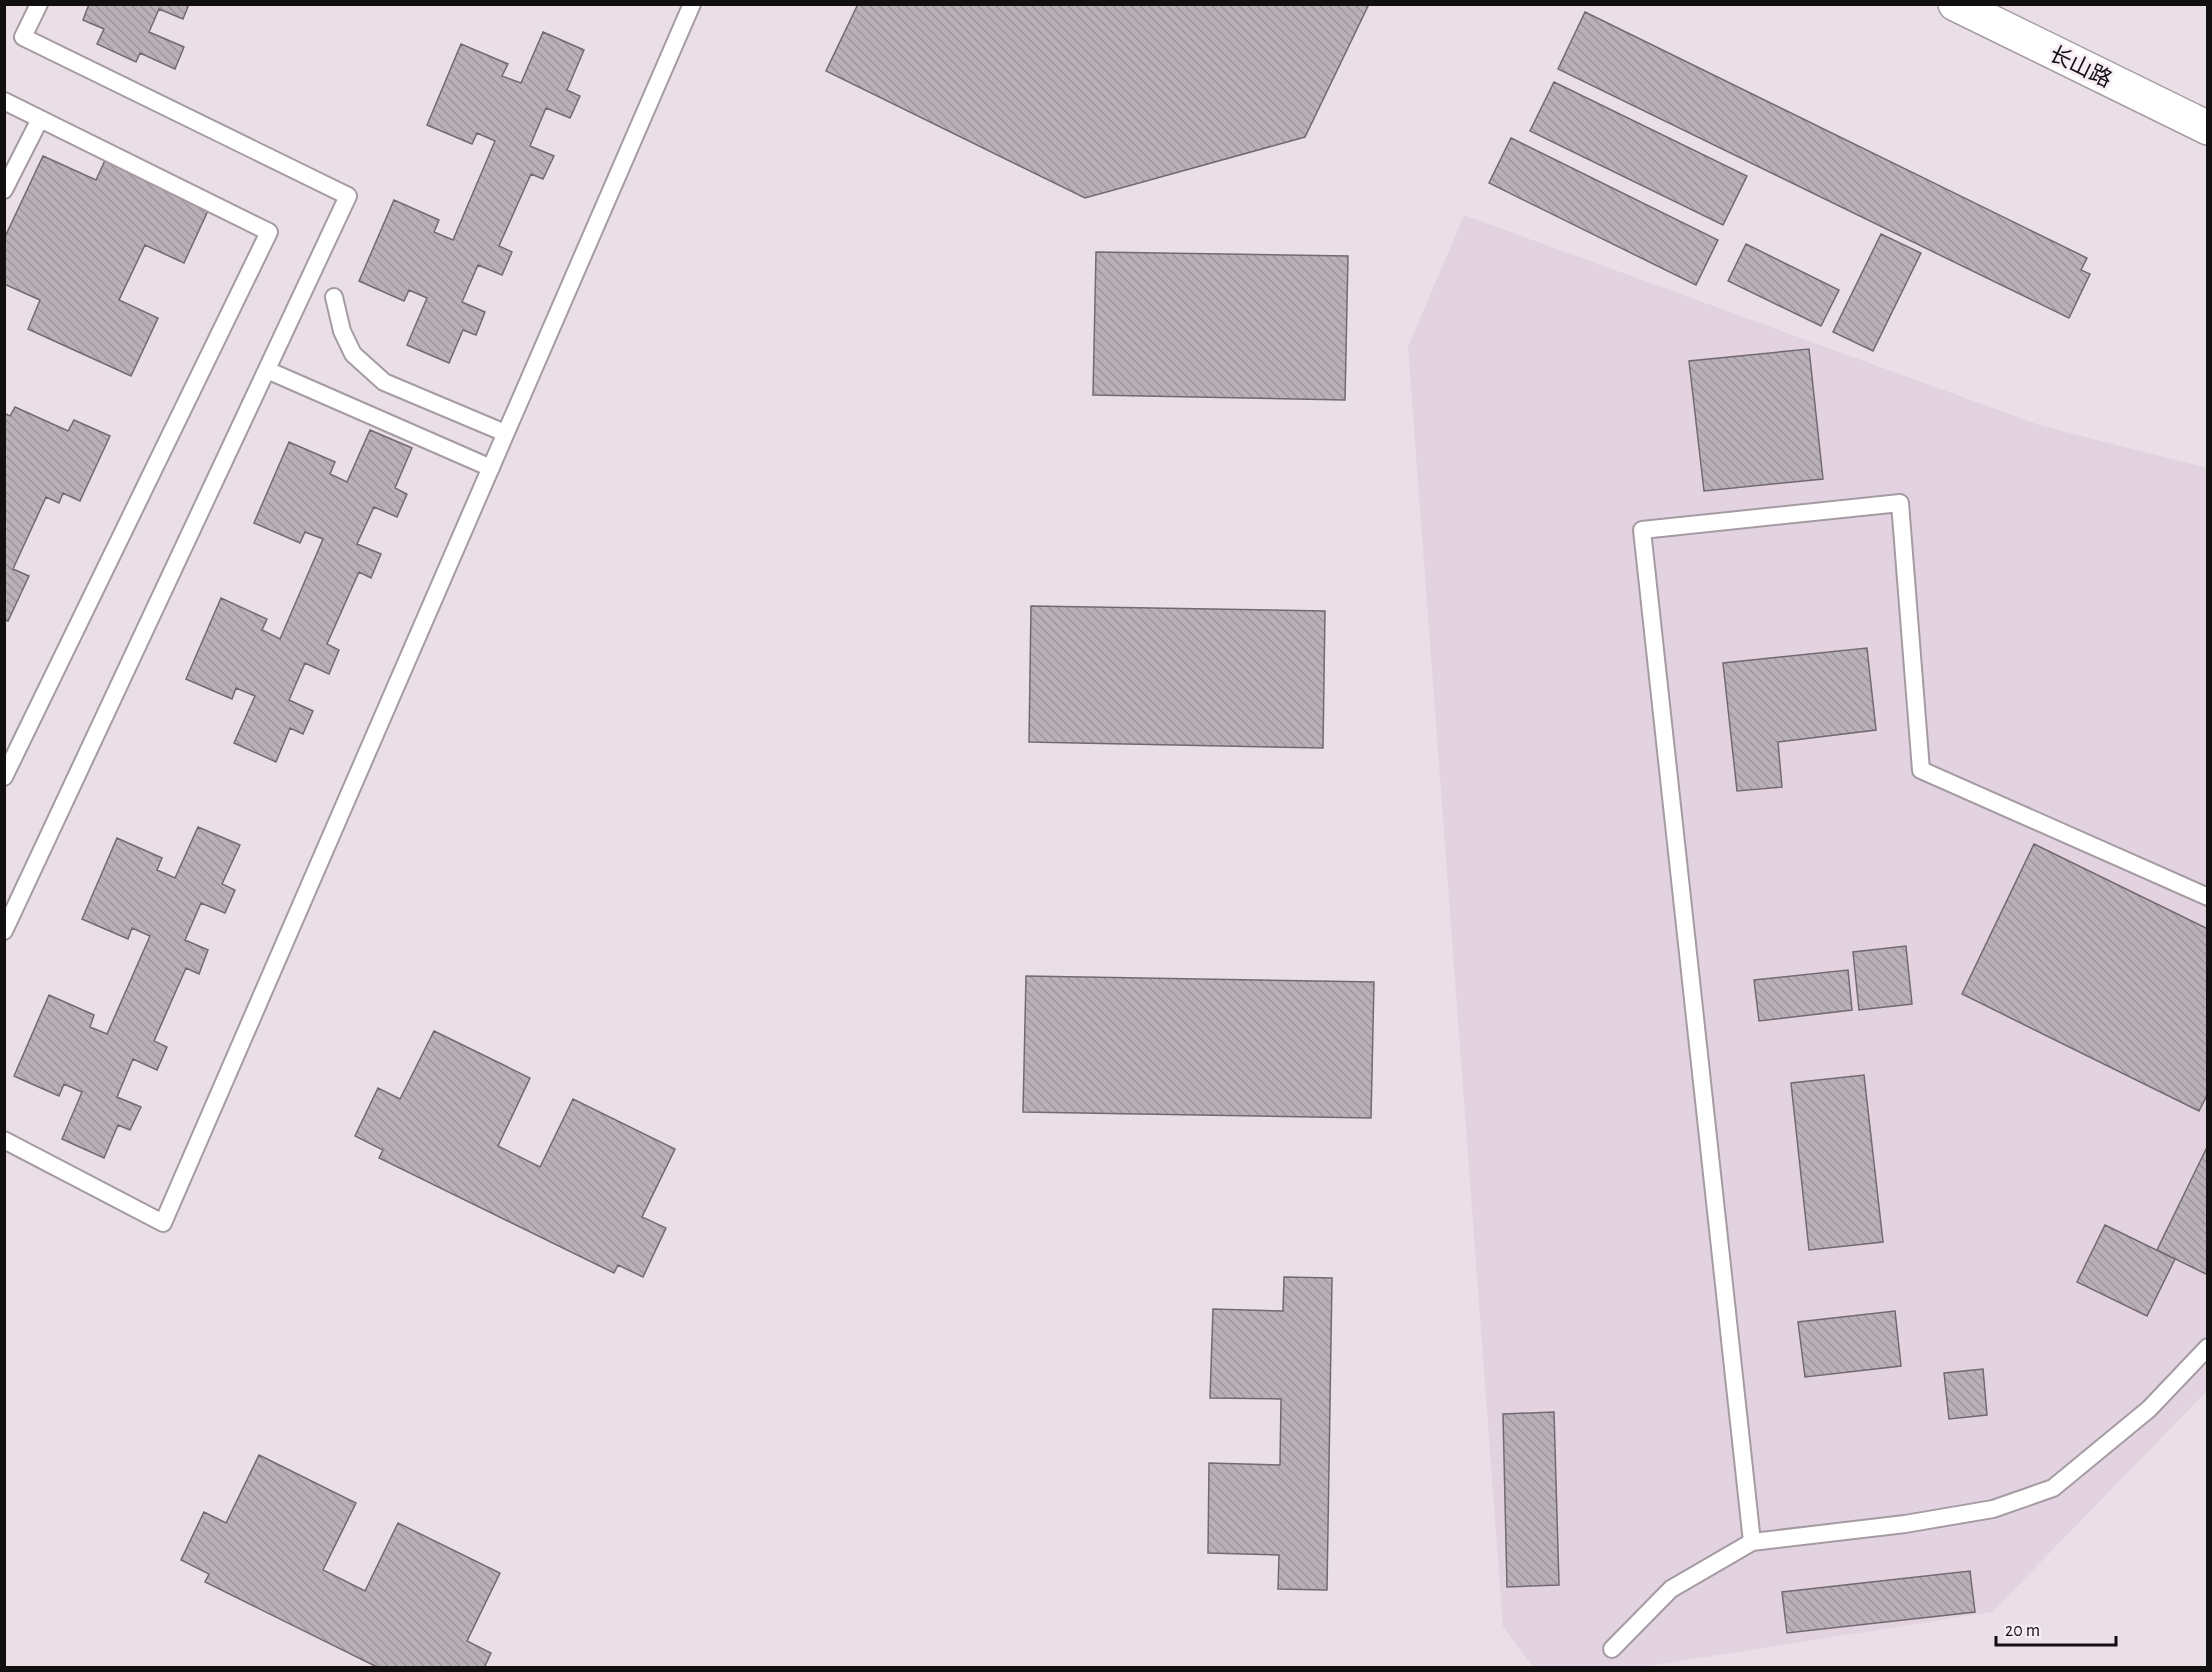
<svg xmlns="http://www.w3.org/2000/svg" width="2212" height="1672" viewBox="0 0 2212 1672" font-family="'Alegreya Sans','Noto Sans SC',sans-serif">
<style>
.built{fill:#e3d2df}
.building{fill:url(#building-back-hatch);stroke:#736a71;stroke-width:1.5}
.lines{fill:none;stroke-linecap:round;stroke-linejoin:round}
.lane-casing{stroke:#a59ba2;stroke-width:20}
.secondary-casing{stroke:#a59ba2;stroke-width:36}
.lane{stroke:#fff;stroke-width:16}
.secondary{stroke:#fff;stroke-width:33}
.labels{text-anchor:middle;stroke-width:6;stroke-linejoin:round;paint-order:stroke}
.street-label{font-size:22px;fill:#120f11;stroke:#f7edf4}
</style>
<defs>
<pattern id="building-back-hatch" width="6" height="6" patternUnits="userSpaceOnUse" patternTransform="scale(1.5)"><rect width="6" height="6" fill="#bab0b7"/><path d="M-1 5l2 2M0 0l6 6M5-1l2 2" fill="none" stroke="#9f969c"/></pattern>
</defs>
<rect width="100%" height="100%" fill="#eadfe7"/>
<path class="built" d="M1464 215 2042 426 2207 468V1391L1992 1612 1635 1668 1533 1667 1503 1627 1408 347Z"/>
<path class="building" d="M89 4H189L183 19 159 9 149 32 184 47 175 69 140 53 136 62 97 44 104 29 83 20Z
M858 4H1369L1305 137 1085 198 826 71Z
M1585 12 2087 258 2081 270 2090 274 2069 318 1558 69Z
M543 32 584 50 567 90 580 96 570 118 546 108 530 146 554 156 543 179 531 174 499 246 512 252 502 275 478 265 462 302 485 312 476 335 463 330 449 363 407 345 427 298 409 290 404 301 359 281 394 200 439 220 434 232 453 240 495 141 477 133 472 144 427 125 461 44 508 64 502 76 521 83Z
M1554 82 1747 176 1723 225 1530 131Z
M1511 138 1718 240 1696 285 1489 183Z
M43 156 96 180 107 156 211 204 184 263 145 245 119 300 158 318 131 376 28 329 40 300 4 284V239Z
M1881 234 1921 253 1873 351 1833 332Z
M1746 244 1839 290 1821 326 1728 281Z
M1096 252 1348 256 1345 400 1093 395Z
M1809 349 1823 479 1704 491 1689 361Z
M15 407 68 431 74 420 110 436 80 501 63 493 59 503 46 497 13 569 29 576 8 621 4 620V413L10 416Z
M370 430 412 448 395 488 407 494 397 517 374 507 357 544 381 554 371 578 359 572 327 644 339 650 329 674 305 663 289 700 313 711 303 734 290 728 276 762 234 743 255 696 236 688 232 699 186 679 221 598 267 619 262 630 280 639 323 539 305 532 300 543 254 523 289 442 335 462 330 474 347 482Z
M1031 606 1325 611 1323 748 1029 742Z
M1867 648 1876 730 1778 742 1782 787 1737 791 1723 663Z
M198 827 240 845 222 884 235 890 225 913 201 903 185 940 208 950 199 974 186 968 154 1041 167 1047 157 1070 133 1059 117 1097 141 1107 130 1130 118 1125 104 1158 62 1139 82 1092 64 1084 59 1096 14 1076 49 995 94 1015 90 1027 107 1034 150 936 132 928 128 939 82 919 117 838 162 858 157 870 175 878Z
M2034 844 2208 929V1093L2199 1111 1962 994Z
M1906 946 1912 1004 1859 1010 1853 952Z
M1848 970 1852 1010 1759 1021 1754 980Z
M1026 976 1374 982 1371 1118 1023 1112Z
M434 1031 530 1078 498 1146 540 1167 573 1099 675 1149 642 1217 666 1228 643 1277 618 1265 614 1273 379 1158 383 1150 355 1136 378 1088 400 1099Z
M1864 1075 1883 1242 1809 1250 1791 1083Z
M2208 1145V1275L2157 1250Z
M2105 1225 2175 1259 2147 1316 2077 1282Z
M1284 1277 1332 1278 1327 1590 1278 1589 1279 1555 1208 1553 1209 1463 1280 1465 1281 1399 1210 1398 1213 1309 1283 1311Z
M1895 1311 1901 1366 1805 1377 1798 1322Z
M1983 1369 1987 1415 1949 1419 1944 1373Z
M1554 1412 1559 1585 1507 1587 1503 1414Z
M259 1455 356 1503 323 1570 365 1591 398 1523 500 1573 467 1641 491 1653 484 1668H379L205 1582 209 1574 181 1560 204 1512 226 1523Z
M1970 1571 1975 1612 1787 1633 1782 1592Z"/>
<g class="lines">
<g class="lane-casing">
<path id="lane" d="M4 101 269 232 4 777
M4 190 40 119
M334 297 342 331 353 354 384 382 505 433
M267 370 491 468
M4 931 348 196 23 37 39 4
M4 1140 163 1223 692 4
M1752 1542 1642 530 1900 503 1921 770 2208 897
M1612 1649 1671 1589 1752 1542 1905 1524 1993 1509 2053 1488 2149 1409 2208 1347"/>
</g>
<g class="secondary-casing">
<path id="secondary" d="M1955 4 2208 128"/>
</g>
<use href="#lane" class="lane"/>
<use href="#secondary" class="secondary"/>
</g>
<g class="labels">
<g class="street-label">
<text transform="translate(2081 66) rotate(26)" y="8">长山路</text>
</g>
</g>
<rect width="2212" height="1672" fill="none" stroke="#120f11" stroke-width="12"/>
<path d="M1996 1636v9h120v-9" fill="none" stroke="#120f11" stroke-width="3"/>
<text x="2005" y="1636" font-size="18" fill="#120f11" stroke="#f7edf4" stroke-width="4.5" paint-order="stroke">20 m</text>
</svg>
